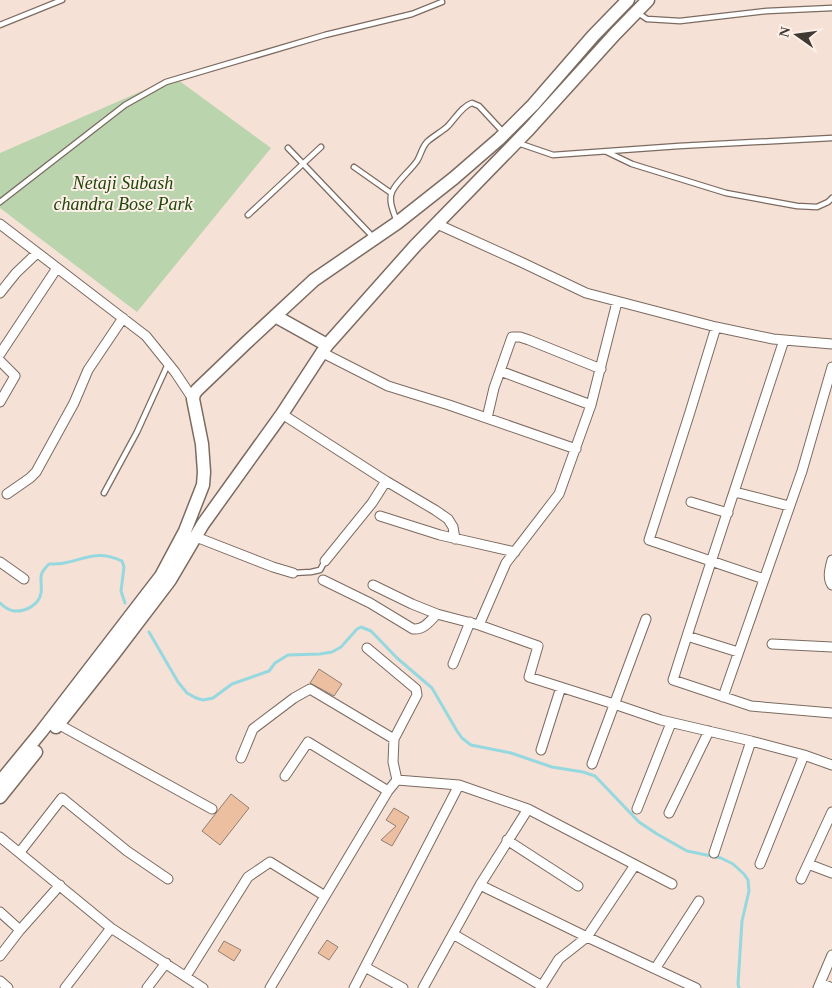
<svg xmlns="http://www.w3.org/2000/svg" width="832" height="988" viewBox="0 0 832 988" font-family="'Times New Roman',serif">
<style>
.green{fill:#bad5ae}
.lines{fill:none;stroke-linecap:round;stroke-linejoin:round}
.stream{stroke:#96d8df;stroke-width:3}
.building{fill:#edbfa1;stroke:#917f74}
.service-casing{stroke:#7c6b61;stroke-width:7}
.minor-casing{stroke:#7c6b61;stroke-width:11}
.secondary-casing{stroke:#7c6b61;stroke-width:15}
.service{stroke:#fff;stroke-width:4.5}
.minor{stroke:#fff;stroke-width:9}
.secondary{stroke:#fff;stroke-width:12}
.labels{text-anchor:middle;stroke-width:4;stroke-linejoin:round;paint-order:stroke}
.park-label{font-size:18px;font-style:italic;fill:#214609;stroke:#fcf0e9}
</style>
<rect width="100%" height="100%" fill="#f5e1d5"/>
<path class="green" d="M174 77 271 148 137 312 0 208V153Z"/>
<g class="lines">
<path class="stream" d="M0 603C4 607 8 610 14 611 25 612 39 605 41 593 43 578 36 577 49 564 54 564 60 564 64 563 88 558 98 550 122 561L124 567 121 591 125 603
M149 632 178 682 187 693 196 698 203 700 213 698 232 684 269 671 275 663 288 655 320 654 332 652 341 647 357 629 361 627 371 631 397 658 432 688 457 731 462 738 471 745 511 753 552 767 583 772 595 776 639 822 657 834 687 851 721 858 733 864 744 874 748 880 749 891 742 921 738 984 739 988"/>
</g>
<path class="building" d="M319 669 342 684 334 696 310 683Z
M231 794 249 808 220 845 202 831Z
M394 808 409 817 392 846 381 840 396 826 386 820Z
M327 940 338 947 329 960 318 953Z
M224 941 241 950 234 961 218 951Z"/>
<g class="lines">
<g class="service-casing">
<path id="service" d="M638 13 647 19 680 21 767 11 832 8
M0 25 62 0
M518 143 553 155 679 146 832 138
M288 148 373 237
M607 152 632 164 726 193 797 206 817 207 828 202 832 198
M354 167 391 193
M0 202 125 105 166 82 325 35 412 14 442 2
M248 215 321 147
M397 222C394 213 388 201 392 192 396 182 410 171 417 161 421 155 422 146 428 141 434 136 441 132 447 127 455 119 462 106 472 103L479 106 504 133
M104 493 137 432 168 364
M293 573 311 572 320 570 325 561"/>
</g>
<g class="minor-casing">
<path id="minor" d="M0 224 146 336 175 372 193 399
M437 224 521 262 586 293 716 327 773 339 832 344
M0 293 16 273 37 253
M617 302 591 405 559 494 506 563 479 625 538 646 529 677 614 704 661 720 751 741 714 853
M716 327 690 412 649 540 764 579
M784 340C747 453 709 566 673 680L751 706 832 713
M321 352 388 386 449 405 576 449
M0 354 57 268
M0 361 15 376 0 402
M500 371 591 405
M282 414 386 481 372 503 325 561
M487 418 494 388 512 337H520L529 340 601 369
M386 481 435 510 448 519 453 527 455 539
M735 492 789 506
M7 494 30 478 36 472 74 403 88 370 123 318
M691 502 728 513
M380 516 440 535 515 552
M196 537 273 567 293 573
M832 560C830 568 827 578 832 585
M0 562 24 579
M323 580 370 603 413 629C424 630 430 621 437 614
M373 585 412 604 437 614 479 625
M687 636 738 652
M772 644 832 647
M367 648 416 689 417 695 394 739 393 762 397 780
M453 664 470 622
M723 697 802 471 832 367
M58 724 212 809
M751 741 804 755 832 765
M541 750 561 687
M241 758 253 729 294 698 310 689 394 739
M592 764 646 619
M285 776 308 742 388 791
M528 809 480 885 587 937 696 988
M637 809 671 723
M669 813 709 731
M0 837 111 928 203 988
M507 840 578 886
M20 852 62 798 127 851 168 879
M760 864 804 755
M808 864 832 873
M801 879 832 812
M0 912 20 930
M453 934 542 986 559 959 587 937 635 865
M0 956 20 930 60 885
M365 967 403 988
M655 969 699 901
M186 976 248 877 270 862 325 896
M0 981 8 988
M820 983 832 988
M65 988 111 928
M147 988 166 963
M270 988 388 791 397 780 459 785 528 809 672 884
M354 988 459 785
M423 988 480 885
M818 988 832 955"/>
</g>
<g class="secondary-casing">
<path id="secondary" d="M275 316 327 345
M56 727 113 655 170 580 203 524 282 414 327 345 415 246 529 129 615 34 648 0
M0 782 41 732 161 576 185 531 203 485 204 472 202 444 193 399 194 394 197 390 246 343 314 280 397 223 454 178 499 139 533 105 593 36 628 0
M0 797 36 752"/>
</g>
<use href="#service" class="service"/>
<use href="#minor" class="minor"/>
<use href="#secondary" class="secondary"/>
</g>
<g class="labels">
<g class="park-label">
<text x="123" y="189">Netaji Subash<tspan x="123" dy="21">chandra Bose Park</tspan></text>
</g>
</g>
<g transform="translate(797 35) rotate(284)" stroke="#fcf0e9" stroke-width="4" paint-order="stroke">
<path d="M0-4L9 19L0 12L-9 19Z" fill="#413934"/>
<text y="-8" font-size="14" font-weight="bold" text-anchor="middle" fill="#413934">N</text>
</g>
</svg>
